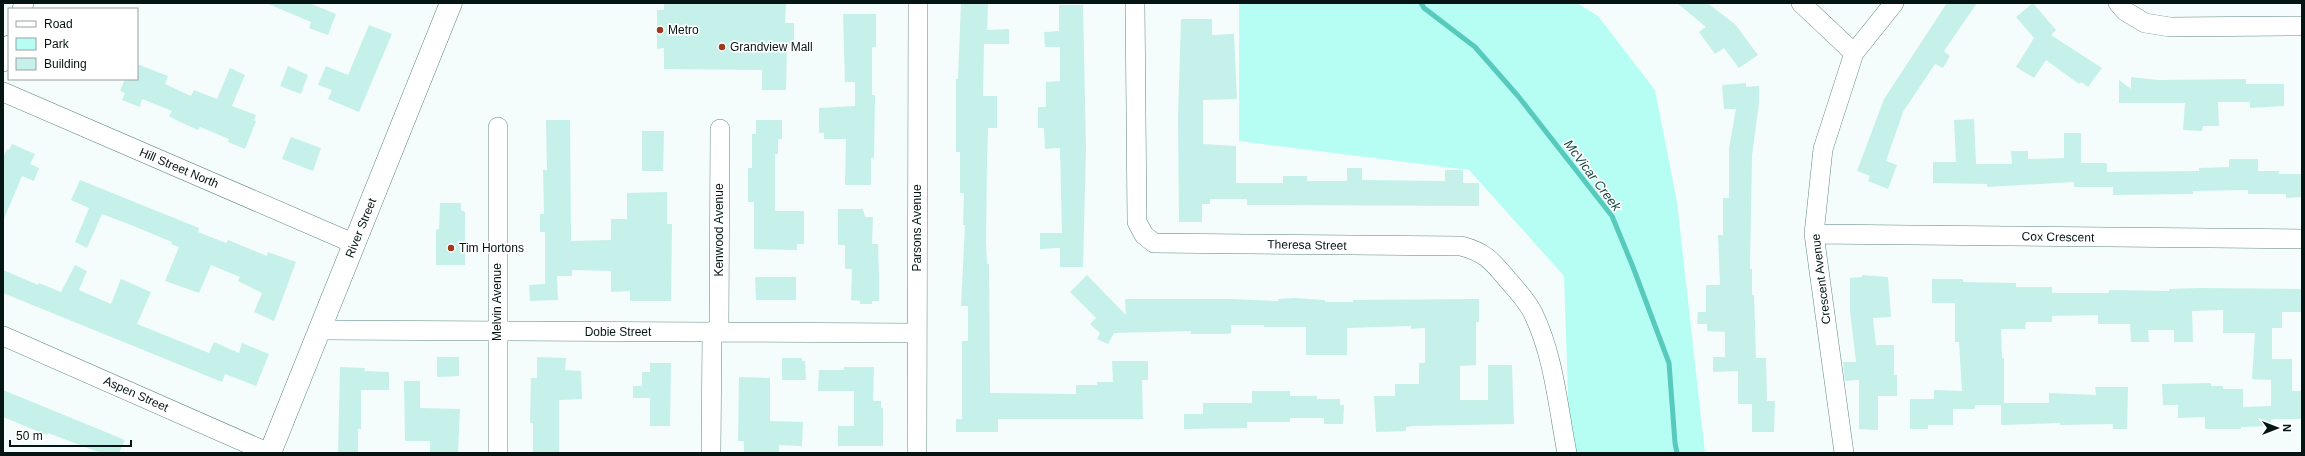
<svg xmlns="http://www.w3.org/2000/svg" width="2305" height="456" viewBox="0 0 2305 456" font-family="Arial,sans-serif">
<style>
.green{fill:#b6fef3}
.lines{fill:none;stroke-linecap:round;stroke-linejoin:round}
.stream{stroke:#57cabd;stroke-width:5}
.building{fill:#c5f1ea}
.street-casing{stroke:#5f8882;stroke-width:20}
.secondary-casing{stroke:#5f8882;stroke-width:23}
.street{stroke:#fff;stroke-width:19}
.secondary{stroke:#fff;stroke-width:22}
.poi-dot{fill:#a0381e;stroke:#fff;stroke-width:1.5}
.labels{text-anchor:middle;stroke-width:3.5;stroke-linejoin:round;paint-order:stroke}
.poi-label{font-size:12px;fill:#051513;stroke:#fff;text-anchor:start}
.street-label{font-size:12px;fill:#051513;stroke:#fff}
.water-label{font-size:13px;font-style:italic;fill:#144842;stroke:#fff}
</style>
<rect width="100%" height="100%" fill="#f4fdfb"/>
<path class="green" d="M1239 3H1577L1598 16 1655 90 1677 202 1705 453H1570L1564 276 1469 170 1239 141Z"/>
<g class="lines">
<path class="stream" d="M1421 3 1424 8 1475 47 1518 96 1612 216 1633 267 1669 363 1675 443 1677 453"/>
</g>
<path class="building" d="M266 3H309L336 14 328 35 309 28 311 22Z
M664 3H786L785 23H794V45H787L786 90H762V70L664 69V48L657 49V10H664Z
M961 3H988L987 30 1009 29V44H984L983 96H997V128H988L987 160 986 241 987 264H989L990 393 1076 394V385H1097V382H1113L1112 361H1148V380H1142L1143 419H998V432H956V419H962V341H968V306H961L965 225H963L964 193H960V152H956V79H958Z
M1677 3H1707L1735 24 1758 55 1739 68 1724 48 1715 54 1699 32 1706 27Z
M1947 3H1977L1944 51 1950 56 1943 68 1935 64 1903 112 1886 161 1897 165 1888 189 1868 181 1870 176 1857 171 1884 99Z
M2033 3 2056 30 2051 35 2102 68 2088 87 2081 82 2079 84 2046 60 2034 78 2016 67 2034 38 2016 17Z
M1059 5H1083L1086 148 1083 267H1060V248L1040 249V233H1062L1060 148 1045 149 1044 128H1038V107H1046V82L1060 81V47H1045L1044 32 1059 31Z
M843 14H876V47H872V95H875L874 158H871V185H845L846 139H824V133H819V108L855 106V82H845Z
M1181 19H1212V35L1234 34 1237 99 1203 100V144L1236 146V183H1283V176H1307V181H1347V168H1362V180L1445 181V170H1463V183H1479V206L1247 205V199H1210V204H1202V222H1179L1178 118Z
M369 25 392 34 359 112 328 99 332 90 318 85 326 66 348 75Z
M137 64 168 76 165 84 191 96 194 90 217 99 230 68 245 75 232 106 256 115 254 120 256 121 245 149 228 142 229 139 200 127 198 130 180 122 169 116 172 111 142 99 140 107 122 100 125 93 120 91 125 79H137Z
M288 66 308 75 301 94 280 86Z
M2131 77 2158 80 2246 79V84H2284V106L2250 108V102H2218L2219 126H2203L2202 131 2183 130 2185 103H2119V80L2131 89Z
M1746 83V87L1759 86V103L1752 156 1750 269H1752V295H1754L1756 358H1766L1767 401H1775L1774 432H1752V404H1738V371L1713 372V357H1725V332L1707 331V324H1697L1698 312H1706V285H1720L1718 235H1723V198H1729V148L1736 109H1724L1722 85Z
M1974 119 1976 164H2012L2011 151H2028V159L2064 158V133H2081V163H2107V172L2199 171V168L2229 167V159H2258V171H2279V174H2302V197L2286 198V194H2248V190L2193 191V194L2113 195V187H2074V182L1987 187V184L1933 183V162H1956L1954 120Z
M546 120H570L571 241 611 240V219H627V193L667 192V224H672L671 301H630V291L611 292V271L572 270V276H557L558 300 530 301 529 285 545 284V232H540V214H544L543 170H547Z
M756 120H782V139H778V154H775V211H804V244H797V250L754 249V202H748V168H752V134H756Z
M642 131H664L663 171H642Z
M291 137 321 148 313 171 282 159Z
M12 144 35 154 30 164 39 168 34 181 22 176 3 221V158L7 149 9 150Z
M80 180 199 228 198 232 226 243 228 240 267 256 268 252 296 262 274 321 254 312 262 293 238 281 240 277 211 265 199 293 165 281 179 247 171 244 172 242 131 225 102 214 87 248 75 242 89 208 71 200Z
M440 203H461V210L465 212V265H436V230L439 229Z
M838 209H863L865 217H873L872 244H878L879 279V301H872V304H860V301L851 300 852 269H845V245H838Z
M75 265 87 271 79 290 111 304 121 279 151 292 137 324 209 353 214 342 239 353 242 343 269 354 256 386 225 374 222 382 3 293V270L38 285 39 283 61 292Z
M1087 275 1126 315 1125 299H1231L1278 301V299L1294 298 1325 300V302H1353V300L1479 299V322H1476V365L1460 366V400H1488V365H1512L1514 424 1413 426 1406 427V431L1376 432 1374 396H1395V384H1419V363H1425V328L1411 329V326L1347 328V355H1306V327H1264V325H1231V333L1226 334H1191V331L1114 333 1108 344 1097 339 1100 333 1090 324 1096 318 1070 292Z
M1862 275 1888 277 1891 317 1873 318 1876 345H1894V375H1897V396H1878V430L1859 429V380L1845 381 1843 362H1856L1850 311V278L1862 277Z
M755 277H796V300H756Z
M1932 279H1963V282L2016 283V287H2052V293H2109V290L2169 291V289L2199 288 2302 289V312H2282V328H2272V359H2292V391H2302V419H2275L2271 420V426L2241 427V429H2205V417L2178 418V405H2163L2162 384 2211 383V386H2223V389H2243V407L2271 406V380L2252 379 2255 333H2223V310L2192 311 2193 342H2174V330H2148L2149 342H2131L2130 324H2098V315L2052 316V322H2026L2025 329H2001L2002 358H2004V403H2049V393L2096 395 2095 387H2128L2127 429H2113V424L2060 425V423L2001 425V405H1975V409H1953V425H1928V429H1910V399H1934V390L1962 391 1959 342H1955V303H1932Z
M437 357H459V376L437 377Z
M537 357 566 358 565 370 581 371 582 399 559 400V453H533V423H530L531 378H537Z
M782 358H802V361H805L806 380H782Z
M650 363H671L670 426H650V398H633V386H642V372H650Z
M340 367 365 368 364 371 389 372V390H361V429H358V453H338Z
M844 367H874L873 401H881V408H883V446H838V426H854V391H818L819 370H844Z
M739 377 770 378V421L803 422 802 446 779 445V453H744V441H738Z
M404 381H420V408L460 409 458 453H430V441H405Z
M3 390 125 440 119 453H101L48 433 47 435 3 417Z
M1252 391H1290V396H1317V399H1340V405H1344L1343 424H1324V418H1290V422H1247V428L1184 429V414H1203V403H1252Z"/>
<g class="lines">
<g class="street-casing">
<path id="street" d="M1135 3 1137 222 1144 235 1154 243 1461 246C1485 252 1492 261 1507 279 1516 289 1527 301 1533 313 1554 356 1558 407 1567 453
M1801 3 1854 53
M2118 3 2125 11 2145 23 2170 27 2302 26
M22 9 24 3
M3 62 9 45
M3 92 355 244
M1814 234 2302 239
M320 330 916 333
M719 331 720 129
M3 336 269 453
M498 453V127
M711 453 712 331
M917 453 918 3
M1844 453 1814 234 1823 149 1854 53 1894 3"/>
</g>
<g class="secondary-casing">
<path id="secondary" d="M270 453 451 3"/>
</g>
<use href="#street" class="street"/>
<use href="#secondary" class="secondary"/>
</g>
<g class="poi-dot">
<circle cx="660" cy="30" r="4"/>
<circle cx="722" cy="47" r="4"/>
<circle cx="451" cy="248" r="4"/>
</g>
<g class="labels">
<g class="poi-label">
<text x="668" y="34">Metro</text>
<text x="730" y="51">Grandview Mall</text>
<text x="459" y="252">Tim Hortons</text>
</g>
<g class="street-label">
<text transform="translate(179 168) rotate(23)" y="4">Hill Street North</text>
<text transform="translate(361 228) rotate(-68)" y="4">River Street</text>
<text transform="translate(917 228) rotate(-90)" y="4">Parsons Avenue</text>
<text transform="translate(719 230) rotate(-90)" y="4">Kenwood Avenue</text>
<text transform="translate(2058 237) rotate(1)" y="4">Cox Crescent</text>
<text transform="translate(1307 245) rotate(1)" y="4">Theresa Street</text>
<text transform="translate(1821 279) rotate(-97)" y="4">Crescent Avenue</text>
<text transform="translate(497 302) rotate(-90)" y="4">Melvin Avenue</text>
<text x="618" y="336">Dobie Street</text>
<text transform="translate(136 394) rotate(24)" y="4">Aspen Street</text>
</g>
<g class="water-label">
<text transform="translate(1593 175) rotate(53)" y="5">McVicar Creek</text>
</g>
</g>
<rect width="2305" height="456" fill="none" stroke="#051513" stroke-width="8"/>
<rect x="8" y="8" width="130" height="72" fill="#ffffff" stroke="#9ba1a1"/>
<rect x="16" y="21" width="20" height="6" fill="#ffffff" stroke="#9ba1a1"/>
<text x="44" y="28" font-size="12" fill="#051513">Road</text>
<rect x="16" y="38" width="20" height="12" fill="#b6fef3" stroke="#9ba1a1"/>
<text x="44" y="48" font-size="12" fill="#051513">Park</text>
<rect x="16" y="58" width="20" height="12" fill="#c5f1ea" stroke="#9ba1a1"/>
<text x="44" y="68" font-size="12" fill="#051513">Building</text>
<g transform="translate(2277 428) rotate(90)" stroke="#ffffff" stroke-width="3" paint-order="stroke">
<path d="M0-3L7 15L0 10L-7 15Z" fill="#051513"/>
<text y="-6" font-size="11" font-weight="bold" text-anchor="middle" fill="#051513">N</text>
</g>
<path d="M10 440v6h121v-6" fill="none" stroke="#051513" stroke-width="2"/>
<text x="16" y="440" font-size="12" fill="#051513" stroke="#ffffff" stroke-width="3" paint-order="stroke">50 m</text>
</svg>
